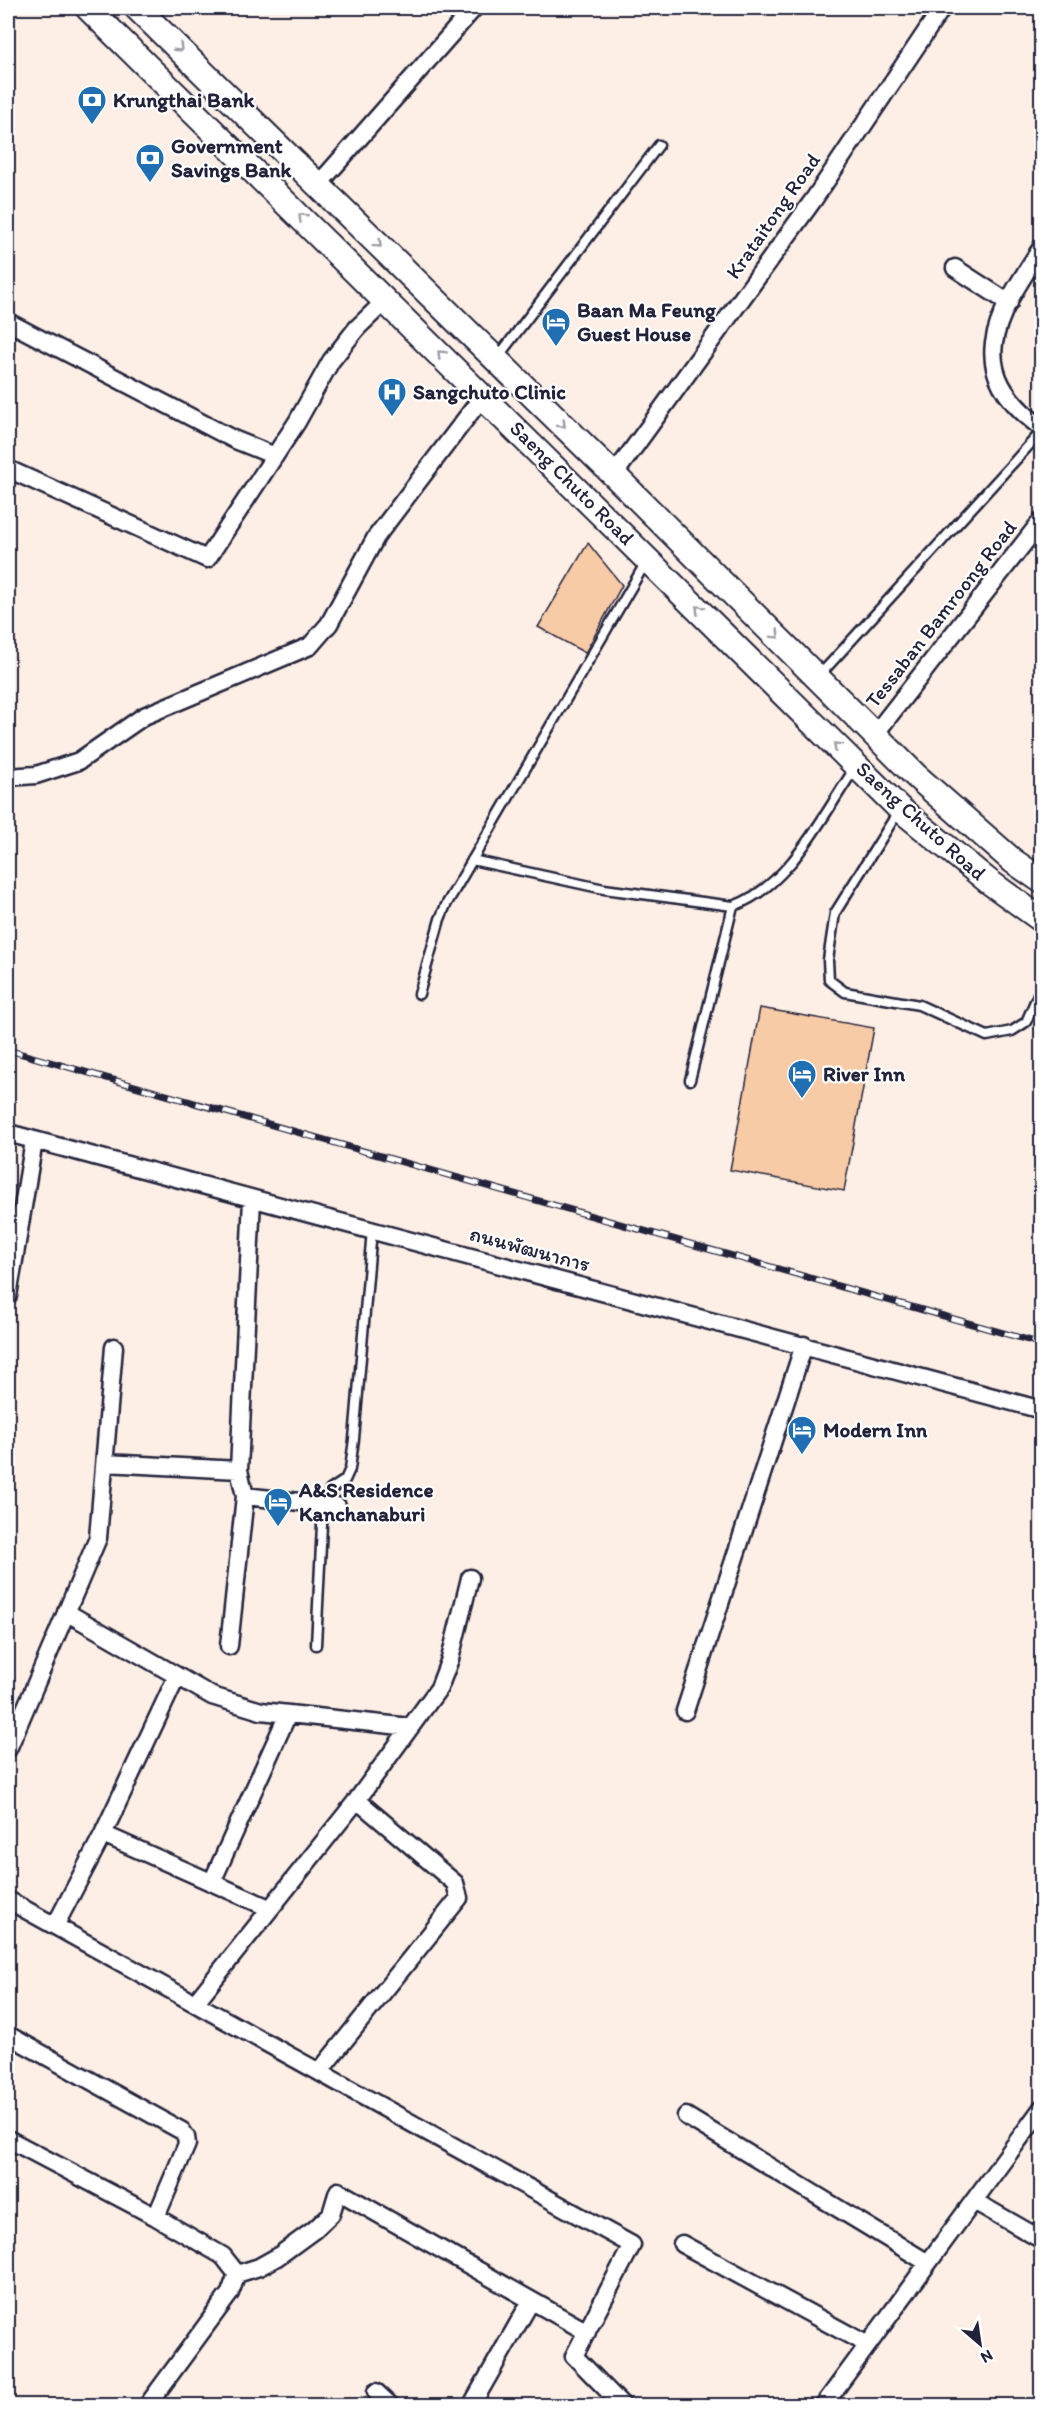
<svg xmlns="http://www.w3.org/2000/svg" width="1049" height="2413" viewBox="0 0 1049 2413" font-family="Itim,'Playpen Sans Thai',sans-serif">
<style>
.building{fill:#f8cba7;stroke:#22223b;stroke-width:1.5}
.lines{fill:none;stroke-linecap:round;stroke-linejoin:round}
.lane-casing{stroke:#22223b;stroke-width:13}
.street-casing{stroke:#22223b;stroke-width:21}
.secondary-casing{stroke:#22223b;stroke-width:28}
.lane{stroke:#fff;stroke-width:8}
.street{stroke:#fff;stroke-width:16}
.secondary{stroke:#fff;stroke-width:24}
.rail-casing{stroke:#22223b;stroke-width:7}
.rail{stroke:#fff;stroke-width:4.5;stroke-dasharray:14;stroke-linecap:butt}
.oneway{stroke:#9c9ca7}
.labels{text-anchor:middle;stroke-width:4.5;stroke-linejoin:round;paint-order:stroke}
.poi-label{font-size:21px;font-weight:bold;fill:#22223b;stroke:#fff;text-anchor:start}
.street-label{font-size:21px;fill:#22223b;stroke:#fff}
</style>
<rect width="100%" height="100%" fill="#fdefe5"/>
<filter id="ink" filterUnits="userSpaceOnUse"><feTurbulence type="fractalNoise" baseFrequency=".0167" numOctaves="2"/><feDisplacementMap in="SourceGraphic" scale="12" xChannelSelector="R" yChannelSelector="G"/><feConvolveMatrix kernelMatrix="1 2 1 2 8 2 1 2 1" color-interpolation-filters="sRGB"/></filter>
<g filter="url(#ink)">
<path class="building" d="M588 543 622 585 585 653 538 627Z
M760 1008 874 1028 844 1191 730 1170Z"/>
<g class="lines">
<g class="lane-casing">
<path id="lane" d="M498 357 659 145
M818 677 1042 431
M898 812 835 913 828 960 829 980 845 992 919 1005 987 1036 1012 1031 1026 1022 1042 985
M472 860 604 889 733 906C789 887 823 815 855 768
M419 994 440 919 446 905 646 562
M690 1080 733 906
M316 1645 323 1505 330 1490 345 1480 350 1469 354 1439 372 1230"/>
</g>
<g class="street-casing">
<path id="street" d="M318 185 474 8
M1042 247C998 315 959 368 1042 428
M955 268 1009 303
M8 322 233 439 275 456
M8 469 207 559 297 422 331 361 357 328 386 300
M614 475 814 199 942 8
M875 734 1042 520
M8 777 36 775 79 761 144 716 310 646 329 624 376 537 483 396
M8 1133 1042 1410
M8 1296 34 1141
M105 1463 239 1470
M245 1496 337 1506
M66 1612 212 1696 261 1711 410 1727
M229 1646 245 1496 239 1470 252 1199
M685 1711 804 1345
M8 1749 98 1538 114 1347
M103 1834 269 1908
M212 1882 288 1714
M8 1900 632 2245 574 2356 623 2406
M55 1926 103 1834 177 1676
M195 2003 357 1800 439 1688 450 1659 470 1578
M8 2035 182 2131 186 2137 187 2144 156 2217
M319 2072 459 1898 455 1883 357 1800
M686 2116 928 2263
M8 2139 156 2217 223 2256 237 2274 230 2293 147 2406
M974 2201 1042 2240
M682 2244 868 2345
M237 2274 259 2267 277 2257 314 2230 331 2214 338 2191 587 2332
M376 2392 391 2406
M474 2401 531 2301
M823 2406 1042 2108"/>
</g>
<g class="secondary-casing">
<path id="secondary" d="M88 8 900 809 988 881 1042 920
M137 8 614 475 916 776 1013 861 1042 881"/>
</g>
<use href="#lane" class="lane"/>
<use href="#street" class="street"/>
<use href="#secondary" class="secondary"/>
<g class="rail-casing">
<path id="rail" d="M8 1050 1042 1344"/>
</g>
<use href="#rail" class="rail"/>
</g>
<defs><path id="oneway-chevron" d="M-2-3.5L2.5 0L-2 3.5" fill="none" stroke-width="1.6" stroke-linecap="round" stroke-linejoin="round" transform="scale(1.5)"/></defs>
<g class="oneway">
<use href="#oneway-chevron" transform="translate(179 48) rotate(44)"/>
<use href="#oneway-chevron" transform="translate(302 217) rotate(-136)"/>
<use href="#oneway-chevron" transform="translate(378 244) rotate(44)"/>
<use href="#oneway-chevron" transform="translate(441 354) rotate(-135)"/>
<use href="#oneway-chevron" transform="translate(562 424) rotate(44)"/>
<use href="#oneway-chevron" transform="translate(699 609) rotate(-135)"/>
<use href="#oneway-chevron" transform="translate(776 635) rotate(45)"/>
<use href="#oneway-chevron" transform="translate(837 746) rotate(-135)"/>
</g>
</g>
<defs>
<g id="bank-pin" transform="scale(1.5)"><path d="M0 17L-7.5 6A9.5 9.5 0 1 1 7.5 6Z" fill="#1f6fb2" stroke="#fff"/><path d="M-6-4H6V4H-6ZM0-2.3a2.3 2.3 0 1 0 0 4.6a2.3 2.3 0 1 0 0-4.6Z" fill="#fff"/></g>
<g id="hotel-pin" transform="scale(1.5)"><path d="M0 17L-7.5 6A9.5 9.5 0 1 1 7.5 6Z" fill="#1f6fb2" stroke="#fff"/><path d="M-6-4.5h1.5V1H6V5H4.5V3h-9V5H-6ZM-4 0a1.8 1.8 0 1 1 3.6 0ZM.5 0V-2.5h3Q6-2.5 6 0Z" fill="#fff"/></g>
<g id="hospital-pin" transform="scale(1.5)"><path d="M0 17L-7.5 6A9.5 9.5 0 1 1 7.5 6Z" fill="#1f6fb2" stroke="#fff"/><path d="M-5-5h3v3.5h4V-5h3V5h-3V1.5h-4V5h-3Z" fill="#fff"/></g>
</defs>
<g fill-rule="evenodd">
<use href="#bank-pin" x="92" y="100"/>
<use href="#bank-pin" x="150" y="158"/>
<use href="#hotel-pin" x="556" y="322"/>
<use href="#hospital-pin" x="392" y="392"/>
<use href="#hotel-pin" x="802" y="1074"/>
<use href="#hotel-pin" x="802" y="1430"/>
<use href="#hotel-pin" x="278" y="1502"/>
</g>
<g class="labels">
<g class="poi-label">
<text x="113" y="107">Krungthai Bank</text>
<text x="171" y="153">Government<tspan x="171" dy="24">Savings Bank</tspan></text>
<text x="577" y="317">Baan Ma Feung<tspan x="577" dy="24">Guest House</tspan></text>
<text x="413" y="399">Sangchuto Clinic</text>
<text x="823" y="1081">River Inn</text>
<text x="823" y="1437">Modern Inn</text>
<text x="299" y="1497">A&amp;S Residence<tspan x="299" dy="24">Kanchanaburi</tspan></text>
</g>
<g class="street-label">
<text transform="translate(773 216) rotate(-55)" y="7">Krataitong Road</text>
<text transform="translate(572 483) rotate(45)" y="7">Saeng Chuto Road</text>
<text transform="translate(941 614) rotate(-52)" y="7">Tessaban Bamroong Road</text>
<text transform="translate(921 821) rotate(42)" y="7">Saeng Chuto Road</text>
<text transform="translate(530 1249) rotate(15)" y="7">ถนนพัฒนาการ</text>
</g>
</g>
<rect width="1049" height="2413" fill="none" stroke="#fff" stroke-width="30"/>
<rect x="15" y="15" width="1019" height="2383" fill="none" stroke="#22223b" stroke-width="2" filter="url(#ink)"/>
<g transform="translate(980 2344) rotate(151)" stroke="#ffffff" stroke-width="4.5" paint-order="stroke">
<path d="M0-4.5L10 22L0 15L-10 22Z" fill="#22223b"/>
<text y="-9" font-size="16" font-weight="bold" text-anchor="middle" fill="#22223b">N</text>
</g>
</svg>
